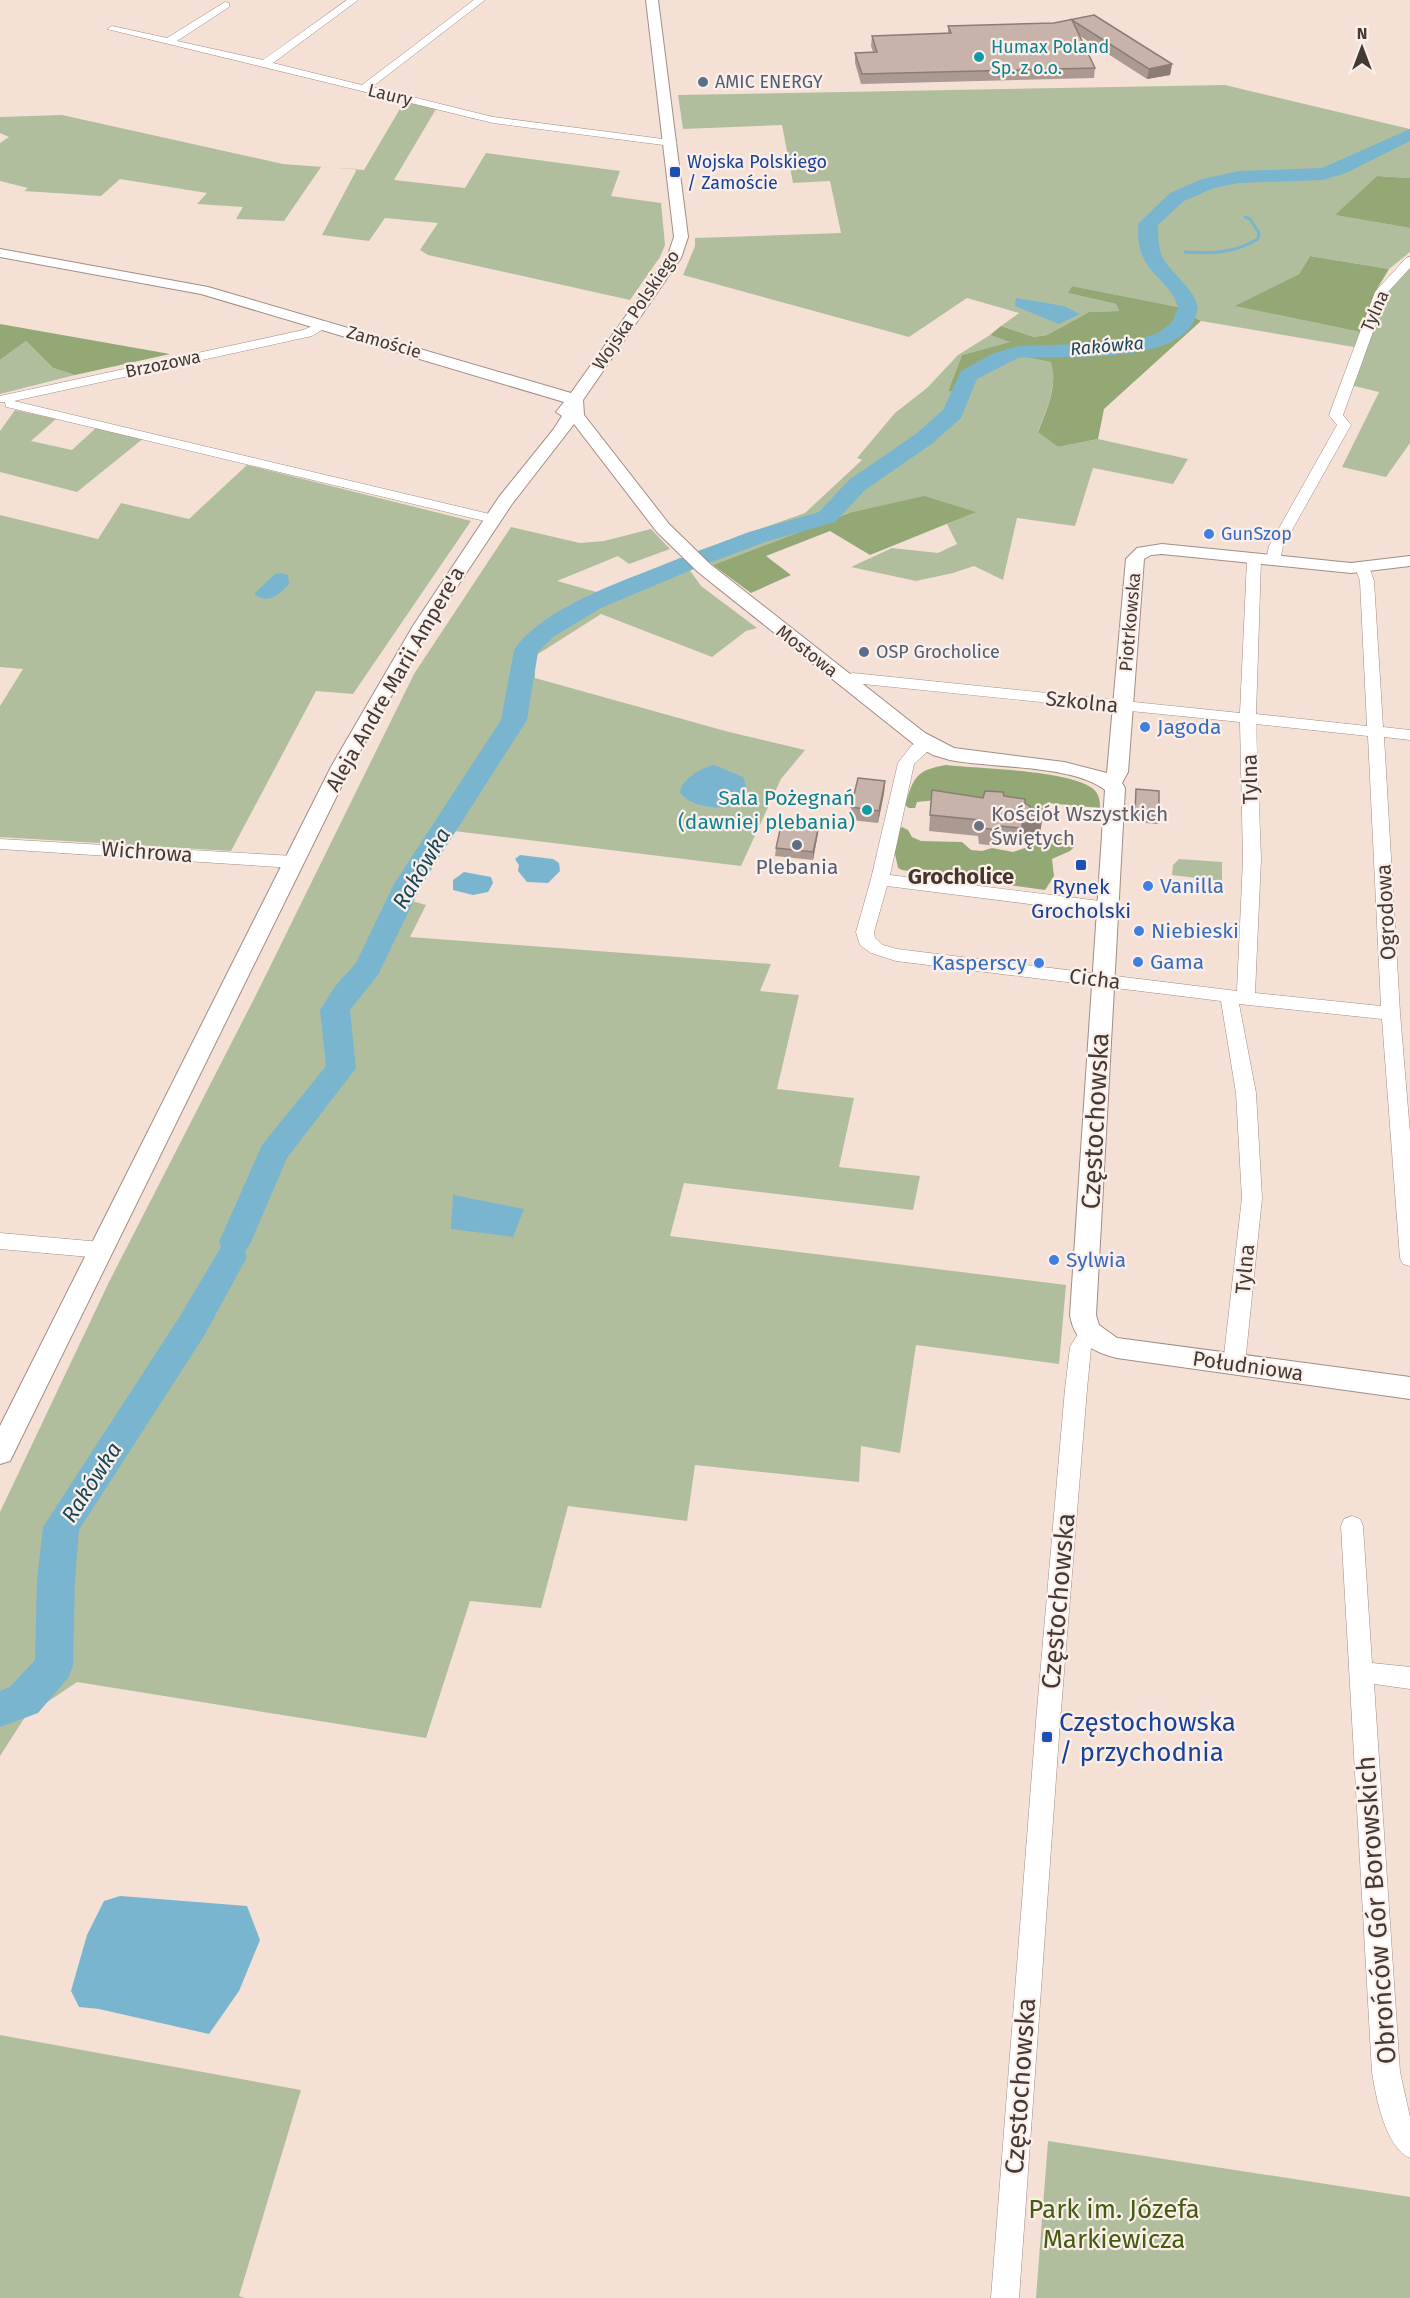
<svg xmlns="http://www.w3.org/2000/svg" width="1410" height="2298" viewBox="0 0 1410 2298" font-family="'Fira Sans',sans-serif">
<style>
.green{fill:#b1be9e}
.forest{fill:#94a876}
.water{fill:#79b5cf}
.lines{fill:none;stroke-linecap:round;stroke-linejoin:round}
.stream{stroke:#79b5cf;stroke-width:3}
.river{fill:#79b5cf;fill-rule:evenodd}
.minor-casing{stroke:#a18d84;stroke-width:1}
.tertiary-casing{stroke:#a18d84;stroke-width:2}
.minor{fill:#fff;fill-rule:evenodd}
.tertiary{fill:#fff;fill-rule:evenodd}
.wall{fill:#ab9a91}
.shaded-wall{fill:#8b7d76}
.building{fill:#c7b3a9;stroke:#8b7d76;stroke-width:1.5}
.culture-dot{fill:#0f9aa8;stroke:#fcefe9;stroke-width:2}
.service-dot{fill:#5c6f8a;stroke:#fcefe9;stroke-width:2}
.transit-dot{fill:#1a4fb4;stroke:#fcefe9;stroke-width:2}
.shop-dot{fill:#3f7fe0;stroke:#fcefe9;stroke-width:2}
.worship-dot{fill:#6b7280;stroke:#fcefe9;stroke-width:2}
.labels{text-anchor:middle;stroke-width:4.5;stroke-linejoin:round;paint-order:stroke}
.far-culture-label{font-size:18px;fill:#0d838f;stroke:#fcefe9;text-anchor:start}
.far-service-label{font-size:18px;fill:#4e5e75;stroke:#fcefe9;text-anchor:start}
.far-street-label{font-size:18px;fill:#433a36;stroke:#fcefe9}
.far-transit-label{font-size:18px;fill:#164399;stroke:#fcefe9;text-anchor:start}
.far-water-label{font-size:18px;font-style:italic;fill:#15485a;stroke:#fcefe9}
.far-shop-label{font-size:18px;fill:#366cbe;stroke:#fcefe9;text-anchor:start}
.street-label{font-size:21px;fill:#433a36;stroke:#fcefe9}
.shop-label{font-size:21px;fill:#366cbe;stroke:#fcefe9;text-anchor:start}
.culture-label{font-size:21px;fill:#0d838f;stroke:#fcefe9;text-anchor:end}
.worship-label{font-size:21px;fill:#5b616d;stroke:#fcefe9;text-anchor:start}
.service-label{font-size:21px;fill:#4e5e75;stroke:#fcefe9}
.transit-label{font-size:21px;fill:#164399;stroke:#fcefe9}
.water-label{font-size:22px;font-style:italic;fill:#15485a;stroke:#fcefe9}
.neighbourhood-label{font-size:22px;font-weight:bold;fill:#45352d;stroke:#fcefe9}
.near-street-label{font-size:26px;fill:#433a36;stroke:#fcefe9}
.near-transit-label{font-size:26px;fill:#164399;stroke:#fcefe9;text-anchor:start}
.near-park-label{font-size:26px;fill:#445c11;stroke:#fcefe9}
</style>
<rect width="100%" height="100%" fill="#f5e0d5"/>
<path class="green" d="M1225 85 1410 129V178L1377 176 1336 215 1410 228V252L1389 269 1310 256 1299 274 1236 306 1360 332 1354 347 1201 321 1178 307 1072 286 1069 293 1116 304 1119 311 1089 312 1047 335 1034 337 1001 326 1019 313 967 298 909 337 683 275 695 246V238L841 233 830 181 793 183 782 125 683 129 678 95Z
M404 102 436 109 394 180 465 188 486 153 620 171 611 196 661 203 665 245 660 257 630 300 428 255 420 250 438 223 385 218 369 241 322 235 357 169 321 167 284 221 236 219 243 207 197 204 207 193 120 179 101 196 24 191 28 188 0 181V143L9 137 0 133V117L62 115 283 164 364 170Z
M1410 268V443L1386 477 1342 467 1379 392 1350 385 1391 286Z
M990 335 1011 342 962 355 948 391 1020 356 1052 362C1057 386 1047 409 1038 431L1058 447 1098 439 1188 459 1173 484 1093 468 1075 526 1017 518 1003 580 974 566 953 573 916 581 851 567 892 548 938 553 957 544 947 524 975 511 849 513 713 565 698 551 805 513 862 460 857 458 895 413 927 388 958 355Z
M26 341 53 368 75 375 0 394V360Z
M15 410 56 419 31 441 72 450 98 426 144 438 77 492 0 472V431Z
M247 465 471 521 353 694 316 691 231 851 0 837V706L23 669 0 667V515L98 539 121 503 189 519Z
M511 527 580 543 604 541 651 529 670 549 629 564 618 556 557 581 618 598 689 569 701 586 757 628 746 631 712 657 601 614 535 656V678L729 732 805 750 781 779 741 866 454 831 412 901 426 905 410 937 771 964 760 991 799 995 777 1089 854 1098 839 1167 920 1176 913 1210 684 1183 670 1236 1066 1285 1059 1364 916 1345 900 1453 861 1446 859 1482 695 1465 687 1521 568 1506 541 1608 470 1601 426 1738 77 1682 25 1717 0 1756V1512L109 1282 258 991 414 674Z
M1179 859 1222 862V881L1172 875 1173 865Z
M0 2035 301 2090 239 2296 245 2298H0Z
M1048 2141 1410 2197V2298H1036Z"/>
<path class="forest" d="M1377 176 1410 178V228L1335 215Z
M1310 256 1389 269 1377 289 1360 332 1235 306 1299 274Z
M1072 286 1178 307 1201 321 1104 409 1098 439 1058 447 1038 432C1047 409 1058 386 1051 362L1020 356 975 379 969 394 948 391 962 355 1010 342 990 335 1001 326 1034 337 1047 335 1089 312 1119 311 1116 304 1068 293Z
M0 324 170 354 75 375 53 368 26 341 0 360Z
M924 496 976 512 870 555 830 531 766 556 791 575 751 593 713 565 849 513Z
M946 765C981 769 1066 770 1092 788 1099 793 1100 800 1100 808L1047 803 1046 815C1028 813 1014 807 996 802 980 797 935 800 917 802L915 808H909L905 805C914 777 916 770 946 765Z
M902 827 908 830 912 837 921 841 962 842 971 850 982 851 992 848 1013 852 1054 838 1072 840 1076 845 1070 851 1052 859 1054 876 1045 890 902 870 898 868 894 849 898 830Z"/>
<path class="water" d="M1016 298 1064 306 1080 314 1059 324 1015 306Z
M282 573 288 575 289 584C279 595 268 605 254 594L275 574Z
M714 765 743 777C760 818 691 812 680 792 682 779 702 767 714 765Z
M520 855 553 859 559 863 560 871 548 883 527 882 518 871 519 865 515 859Z
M464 872 491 877 493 883 488 892 473 895 453 890V880Z
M453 1195 524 1209 513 1237 451 1229Z
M120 1896 247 1906 260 1940 239 1991 209 2034 99 2009 79 2007 71 1991 87 1935 104 1901Z"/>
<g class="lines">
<path class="stream" d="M1185 252C1212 254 1234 253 1258 239L1259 233 1250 219 1245 217"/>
<path class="river" d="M1410 129V141L1346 173 1323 180 1239 183 1214 188 1184 201 1158 225C1158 236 1158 248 1163 258 1173 276 1194 287 1198 308 1196 315 1194 324 1189 329 1157 364 1063 355 1018 358L977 379 961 418 933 443 865 490 835 522 765 542 712 562 700 563 696 568 601 608 553 637 538 652 527 720 422 884 378 975 350 1010 356 1068 287 1158 251 1242 245 1252 247 1257 204 1336 79 1530 75 1580 73 1666 68 1678 38 1713 0 1727V1691L10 1687 35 1660 37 1580 43 1527 180 1316 221 1247 219 1242 262 1145 326 1066 320 1010 336 985 356 963 394 884 501 720 514 650C545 605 630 579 680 558L692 557 696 552 749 532 819 512 849 480 917 433 943 410 961 371 992 354 1018 346 1086 344 1139 339 1158 333 1172 322 1178 308C1174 287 1151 276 1143 257 1138 247 1138 235 1138 224L1170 193 1202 179 1239 171 1322 168Z"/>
<g class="minor-casing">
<path id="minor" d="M347 0H358L273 63 362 85 474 0H485L372 87 493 117 671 140 677 143 671 146 493 123 107 29 112 26 167 38 225 2 229 3V7L177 41 263 60Z
M1410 257V268L1387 293 1343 415 1351 425 1283 546 1280 561 1273 565 1268 564 1266 561 1269 546 1337 425 1329 415 1375 292 1406 258Z
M324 321 328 322 330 325 312 336 14 401 498 516 500 519 498 522 493 523 11 408 6 407 5 402H0V396L303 330Z
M1254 556 1261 560 1256 714 1367 726 1360 581 1355 567 1362 563 1369 567 1374 581 1383 727 1410 730V740L1384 737 1400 1013 1410 1133V1266L1403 1264 1400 1258 1382 1019 1239 1004 1256 1093 1262 1198 1245 1364 1242 1370 1234 1373 1226 1370 1223 1364 1242 1198 1236 1093 1221 1001 896 961 871 953 860 945 856 932 871 879 898 763 912 745 927 739 935 744 914 764 890 875 1108 902 1114 904 1117 908 1114 912 1108 914 887 886 874 932 875 938 883 945 897 949 1237 991 1243 859 1240 722 853 683 844 685 836 680 838 677 853 673 1240 713 1247 560ZM1256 724 1368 736 1381 1006 1255 993 1261 859Z
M0 839 294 856 300 858 303 862 300 866 294 868 0 849Z
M0 1233 101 1242 108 1244 111 1250 108 1256 101 1258 0 1249Z
M1089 1325 1096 1327 1100 1333 1091 1348 1087 1389 1060 1722 1019 2298H991L1036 1722 1065 1389 1070 1347 1082 1327Z
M1352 1516 1360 1519 1363 1526 1372 1663 1410 1667V1689L1374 1684 1400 2072 1410 2117V2158C1385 2147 1376 2097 1372 2072L1341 1526 1344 1519Z"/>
</g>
<g class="tertiary-casing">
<path id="tertiary" d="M646 0H658L688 237 681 258 583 400 584 415 669 524 710 564 925 733 954 748 1064 762 1107 773 1126 559 1137 548 1162 544 1351 563 1410 556V566L1351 573 1162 554 1151 555 1144 559 1128 772 1122 783 1125 788 1096 1315 1099 1325 1117 1338 1410 1377V1399L1117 1358C1093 1352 1074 1342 1070 1315L1105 790C1074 765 991 768 950 760L933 755 915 745 698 572 657 532 574 424 512 504 431 626 351 767 10 1461 0 1464V1426L331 767 413 626 499 497 553 430 562 416 556 412 564 402 201 294 0 257V249L208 287 571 393 667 258 674 237Z"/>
</g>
<use href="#minor" class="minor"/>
<use href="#tertiary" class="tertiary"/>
</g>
<path class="wall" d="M1094 15 1172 64 1170 75 1147 79 1080 36 1095 68 1094 78 861 84 855 63V53L873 52 871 46 872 36 948 34V26L1054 23Z
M885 781 884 793 878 823 851 820V807Z
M1136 789 1159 816 1158 824 1133 822Z
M932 790 983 798 1004 796 1025 803 1030 814 1042 819 1040 835 1020 840 1019 844 998 842 997 846 979 844 978 836 929 831Z
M818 833 813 860 775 856 776 848Z"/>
<path class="shaded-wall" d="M1172 64 1170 75 1147 79 1149 69Z
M885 781 884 793 878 823 879 811Z
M1031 807 1029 822 1042 819 1040 835 1020 840 1025 812Z
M819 825 818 833 813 860V852Z"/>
<path class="building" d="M1094 15 1172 64 1149 69 1072 20 1095 68 862 74 855 53 877 52 872 36 951 33 948 26 1054 23Z
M858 778 885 781 879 811 851 807Z
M1136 789 1159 791V816L1135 814Z
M932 790 983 798 985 791 1003 792 1004 796 1025 799V803L1031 807 1025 812 1042 819 1022 824V828L1000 826 999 830 981 828 980 820 930 815Z
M782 821 819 825 813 852 776 848Z"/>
<g class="culture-dot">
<circle cx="979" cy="57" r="6"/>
<circle cx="867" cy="810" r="6"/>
</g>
<g class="service-dot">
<circle cx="703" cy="82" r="6"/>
<circle cx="864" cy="652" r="6"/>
<circle cx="797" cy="845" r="6"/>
</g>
<g class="transit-dot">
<rect x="669" y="166" width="12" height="12" rx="3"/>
<rect x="1075" y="859" width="12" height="12" rx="3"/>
<rect x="1041" y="1731" width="12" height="12" rx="3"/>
</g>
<g class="shop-dot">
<circle cx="1209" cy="534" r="6"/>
<circle cx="1145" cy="727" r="6"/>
<circle cx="1148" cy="886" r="6"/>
<circle cx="1139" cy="931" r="6"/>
<circle cx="1138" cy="962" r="6"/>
<circle cx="1039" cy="963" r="6"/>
<circle cx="1054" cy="1260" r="6"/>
</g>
<circle class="worship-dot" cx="979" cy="826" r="6"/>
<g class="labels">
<g class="far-culture-label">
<text x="991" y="53">Humax Poland<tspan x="991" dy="21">Sp. z o.o.</tspan></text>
</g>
<g class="far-service-label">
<text x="715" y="88">AMIC ENERGY</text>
<text x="876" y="658">OSP Grocholice</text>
</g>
<g class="far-street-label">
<text transform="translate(390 95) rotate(14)" y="6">Laury</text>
<text transform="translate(636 310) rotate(-56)" y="6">Wojska Polskiego</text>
<text transform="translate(1375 311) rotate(-66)" y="6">Tylna</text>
<text transform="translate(384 342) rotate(16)" y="6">Zamoście</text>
<text transform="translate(163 364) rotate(-12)" y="6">Brzozowa</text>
<text transform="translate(1130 622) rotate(-85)" y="6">Piotrkowska</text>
<text transform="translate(807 651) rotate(38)" y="6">Mostowa</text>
</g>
<g class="far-transit-label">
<text x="687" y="168">Wojska Polskiego<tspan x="687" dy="21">/ Zamoście</tspan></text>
</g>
<g class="far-water-label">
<text transform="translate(1107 346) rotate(-5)" y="6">Rakówka</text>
</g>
<g class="far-shop-label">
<text x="1221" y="540">GunSzop</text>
</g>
<g class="street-label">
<text transform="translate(395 679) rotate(-60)" y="7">Aleja Andre Marii Ampere'a</text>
<text transform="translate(1082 702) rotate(6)" y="7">Szkolna</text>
<text transform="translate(1250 779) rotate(-91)" y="7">Tylna</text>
<text transform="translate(147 852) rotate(4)" y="7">Wichrowa</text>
<text transform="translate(1386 912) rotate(-93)" y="7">Ogrodowa</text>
<text transform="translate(1095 979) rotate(7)" y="7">Cicha</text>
<text transform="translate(1245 1269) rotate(-85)" y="7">Tylna</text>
<text transform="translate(1248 1366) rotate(8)" y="7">Południowa</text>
</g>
<g class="shop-label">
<text x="1157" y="734">Jagoda</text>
<text x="1160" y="893">Vanilla</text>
<text x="1151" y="938">Niebieski</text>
<text x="1150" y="969">Gama</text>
<text x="1027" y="970" text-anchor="end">Kasperscy</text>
<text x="1066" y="1267">Sylwia</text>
</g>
<g class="culture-label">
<text x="855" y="805">Sala Pożegnań<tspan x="855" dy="24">(dawniej plebania)</tspan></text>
</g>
<g class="worship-label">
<text x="991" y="821">Kościół Wszystkich<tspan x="991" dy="24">Świętych</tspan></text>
</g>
<g class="service-label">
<text x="797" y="874">Plebania</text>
</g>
<g class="transit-label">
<text x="1081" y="894">Rynek<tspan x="1081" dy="24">Grocholski</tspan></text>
</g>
<g class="water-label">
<text transform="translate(421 868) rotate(-59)" y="8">Rakówka</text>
<text transform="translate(91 1482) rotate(-57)" y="8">Rakówka</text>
</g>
<g class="neighbourhood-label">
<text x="961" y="884">Grocholice</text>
</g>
<g class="near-street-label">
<text transform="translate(1095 1121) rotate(-87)" y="9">Częstochowska</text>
<text transform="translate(1058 1601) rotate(-85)" y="9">Częstochowska</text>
<text transform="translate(1376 1910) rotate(-94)" y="9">Obrońców Gór Borowskich</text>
<text transform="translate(1020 2086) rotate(-86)" y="9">Częstochowska</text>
</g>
<g class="near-transit-label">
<text x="1059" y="1731">Częstochowska<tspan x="1059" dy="30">/ przychodnia</tspan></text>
</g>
<g class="near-park-label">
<text x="1114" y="2218">Park im. Józefa<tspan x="1114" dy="30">Markiewicza</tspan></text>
</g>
</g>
<g transform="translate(1362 48)" stroke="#fcefe9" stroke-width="4.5" paint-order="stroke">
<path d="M0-4.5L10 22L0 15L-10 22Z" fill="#433a36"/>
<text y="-9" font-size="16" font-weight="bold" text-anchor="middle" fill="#433a36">N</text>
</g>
</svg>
